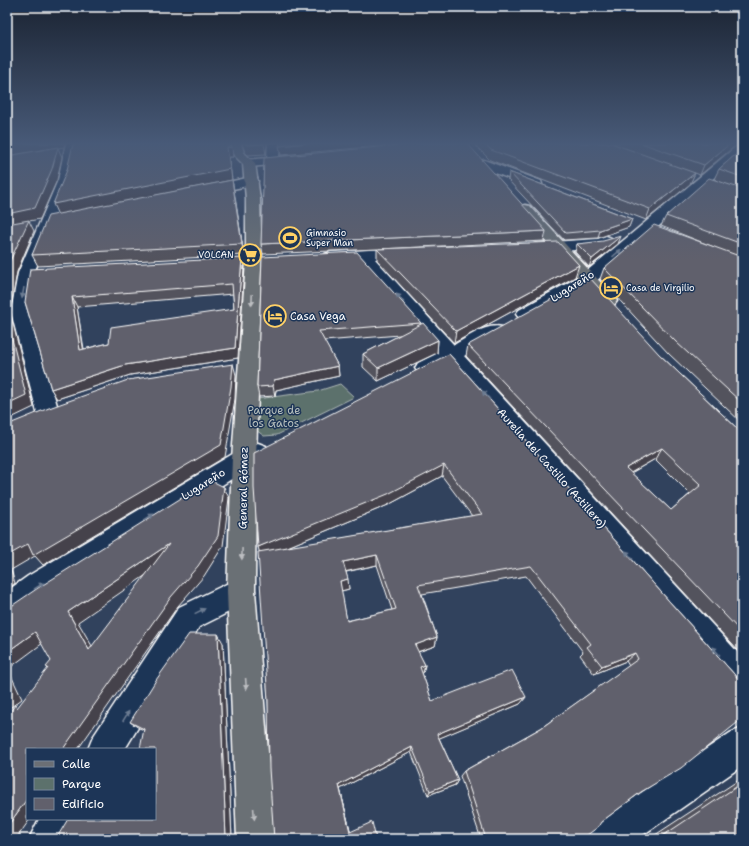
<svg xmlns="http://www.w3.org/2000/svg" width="749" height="846" viewBox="0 0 749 846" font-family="'Shantell Sans',sans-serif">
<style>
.green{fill:#5c716c;stroke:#aeb8b6}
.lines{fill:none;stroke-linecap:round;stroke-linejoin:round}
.minor-casing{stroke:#fff;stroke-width:3}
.major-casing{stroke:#fff;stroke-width:3}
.minor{fill:#1d3557;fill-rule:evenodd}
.major{fill:#6b6f75;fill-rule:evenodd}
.wall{fill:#53535d;stroke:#fff;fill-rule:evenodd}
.shaded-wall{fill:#44434c;stroke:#fff}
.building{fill:#61606c;stroke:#fff;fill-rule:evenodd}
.oneway{fill:#6c7c92}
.oneway2{fill:#bcbec1}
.labels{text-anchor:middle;stroke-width:3;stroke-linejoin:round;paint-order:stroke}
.far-poi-label{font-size:9px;fill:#fff;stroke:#1d3557;text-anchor:start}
.street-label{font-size:11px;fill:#fff;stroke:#1d3557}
.poi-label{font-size:11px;fill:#fff;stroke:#1d3557;text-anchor:start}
.park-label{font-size:11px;fill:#b6bfbd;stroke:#1d3557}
</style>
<rect width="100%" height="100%" fill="#31425d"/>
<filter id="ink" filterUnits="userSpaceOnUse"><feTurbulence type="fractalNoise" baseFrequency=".025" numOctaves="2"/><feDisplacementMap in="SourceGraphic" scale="8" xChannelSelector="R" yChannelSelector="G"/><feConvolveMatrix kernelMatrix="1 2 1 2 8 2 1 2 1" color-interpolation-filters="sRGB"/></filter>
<g filter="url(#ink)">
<path class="green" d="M340 384 354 397 277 435 264 436 256 430 257 399 318 391Z"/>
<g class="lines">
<g class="minor-casing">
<path id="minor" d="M66 143H78L70 180 34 273 29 312 59 412 56 418 48 420 40 418 37 412 11 312 18 273 58 180Z
M268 143H280L279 157 298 156 300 159 298 162 294 163 249 167 245 166 243 163 245 160 267 158Z
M742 144V153L594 283 531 318 525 319 519 318 516 314 519 310 582 275 738 145Z
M484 160 541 181 542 184 541 187H531L480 167 478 164 480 161Z
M252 177 257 178 258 181 257 184 204 195 199 194 197 191 199 188Z
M606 236 611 238 614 241C607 250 551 251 537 253L532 251 529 248 532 245 537 243 598 239Z
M407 248 412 250 415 253 412 256 375 259 454 345C467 338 486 323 502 327L504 331 502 335 464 356 742 657V696L731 691 448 364C438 370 430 376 418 373L415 368 418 363 438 353 358 260 331 262 325 260 323 257 325 254 331 252Z
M258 443 266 446 270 452 266 458 252 466 48 596 17 618 7 622V591L28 576 236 452Z
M241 577 251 581 255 591 251 601 199 627 125 749H88L93 737 179 607Z
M742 728V766L637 839H586L592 826 730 733Z
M39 819H80L70 839H29Z"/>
</g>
<g class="major-casing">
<path id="major" d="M229 143H241L244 153 255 163 260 199 262 261 256 459 255 591 275 839H237L227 591 232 459 246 261V199L243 164 233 154Z
M525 205 530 206 614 297 617 301 614 305 608 306 602 305 520 212 518 209 520 206Z"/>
</g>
<use href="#minor" class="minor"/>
<use href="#major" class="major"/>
</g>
<path class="wall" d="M79 143H230L233 157H229L232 180 186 189 232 180 244 255 38 266 32 255 58 214Z
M242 143H267L266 154 248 155 245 152Z
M473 143H740L737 144 700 175 695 173 690 184 646 220 490 160Z
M742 149V423L669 354 600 279 604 268 714 247 661 226 666 216 721 182 714 179 719 169Z
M509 172 632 219 629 227 598 238 564 240 508 180Z
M546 231 544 241 379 249 575 277 454 343 377 260V249L263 254 261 244Z
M577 244H618L589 267 575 252Z
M262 257 421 323V324L438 340 437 353 378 381 363 367V354L400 335 324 341 338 366 339 376 276 390 275 396 259 397 257 387Z
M242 258 244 267 238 358 130 375 57 399 51 389 25 302ZM233 294 234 309 109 343 84 349 77 307Z
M468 345 659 354 742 433V655L466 356ZM655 459 690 494 671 510 631 473Z
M449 354 742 683 641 792 601 822 582 839H481L460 776 464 771 541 728 629 666 626 661 594 674 580 655 583 652 526 576 422 594 437 637 435 646 418 652 425 665 423 673H422L432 701 526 697 520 704 439 738 458 780 455 785 428 795 411 752 340 789 350 831 376 839H274L268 701 260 552 258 547ZM442 476 472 516 285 548 388 505ZM377 565 392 610 347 621 341 591 349 589 346 572Z
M223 643 232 839H56L155 819 144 730 139 728 130 722Z
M742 778V839H649Z"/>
<path class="shaded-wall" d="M20 143H65L64 147 58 148 62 157 57 180 40 219 29 221 34 231 17 272 10 312 34 407 7 420V145Z
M264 143H267L266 154 264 144Z
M307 143H411L281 155 279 146Z
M731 143H740L737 144 700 175 704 165Z
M227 147H232L233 157H229L232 180 58 215 53 204Z
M695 173 690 184 646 220 650 209Z
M232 180 234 190 244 255 242 244Z
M632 219 629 227 598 238 600 230Z
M621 236 618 244 589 267 592 259Z
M242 258 244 267 238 358 130 375 57 399 51 389 125 365 235 348Z
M579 265 575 277 454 343 456 331Z
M72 297 77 307 85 360 80 350Z
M438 340 437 353 378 381V368Z
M233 364 236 375 235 399 225 457 43 565 35 556 11 570 15 583 7 590V556Z
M338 366 339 376 276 390 275 396 273 386 274 380Z
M662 448 655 459 620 479 626 468Z
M444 465 442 476 388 505 261 558 258 547Z
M224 487 229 498 223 546 204 576 178 606 78 749H63Z
M169 544 175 555 78 622 99 658 89 650 68 612Z
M377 555V565L344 572 343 562Z
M348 579 349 589 341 591 340 581Z
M35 632 47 640 8 669 22 699 7 710V652Z
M218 634 223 643 232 839H226Z
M437 637 435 646 414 653 415 645Z
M635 653 626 661 594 674 602 666Z
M425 665 423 673 418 675 420 667Z
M526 697 520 704 435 740 437 734Z
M412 747 411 752 340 789 351 834 339 785Z
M458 780 455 785 428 795 430 791Z
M27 799V819H30L16 839H7V827Z"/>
<path class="building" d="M7 143H20L7 145Z
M82 143H230L232 147H227L230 169 53 204 67 170 73 144Z
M244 143H264V144L247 145Z
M280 143H307L279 146Z
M420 143H467L546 231 261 244 264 158Z
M484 143H611L695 173 650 209 491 150Z
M641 143H731L704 165Z
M58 147 52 169 35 208 7 214V156Z
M742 149V177L719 169Z
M509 172 632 219 600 230 566 233Z
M709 178 742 189V244L666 216Z
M232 180 242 244 32 255 48 216Z
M29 220 10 261 7 276V224Z
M654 225 742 257V403L676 342 604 268Z
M621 236 592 259 577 244 603 241Z
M558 242 579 265 456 331 377 249Z
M357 252 421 323 319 331 338 366 274 380 273 386 257 387 262 257Z
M242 258 235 348 125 365 51 389 25 302 30 269ZM232 284 234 309 111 327 109 343 80 350 72 297Z
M590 278 659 354 742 433V633L468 345ZM662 448 701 485 671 510 626 468Z
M7 319 26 395 7 404Z
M423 323 438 340 378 368 363 354Z
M449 354 742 683V719L681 768 641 792 601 822 598 827 582 839H486L464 771 541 728 638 659 635 653 602 666 587 647 591 644 531 566 418 585 437 637 415 645 425 665 420 667 432 701 512 670 526 697 437 734 458 780 430 791 412 747 339 785 350 832 372 822 376 839H274L269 769 268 701 258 552 482 514 444 465 388 494 258 547 254 488V453ZM377 555 396 609 347 621 340 581 348 579 343 562Z
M233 364 231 387 221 445 33 555 28 544 7 556V425L49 408 128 380Z
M210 480 224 487 218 536 198 566 171 597 63 749H27V799L7 827V716L15 705 17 708 48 668 46 667 51 661 35 632 7 652V609L38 588ZM169 544 89 650 68 612Z
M189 634H218L226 839H56L68 819H155V749H140L144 729 130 722 156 680Z
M742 783V839H658Z"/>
<defs><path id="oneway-solid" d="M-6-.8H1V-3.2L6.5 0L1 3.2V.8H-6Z"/></defs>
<g class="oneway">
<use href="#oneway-solid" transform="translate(617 253) rotate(-41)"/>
<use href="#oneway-solid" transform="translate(23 293) rotate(100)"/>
<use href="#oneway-solid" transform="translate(400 298) rotate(-132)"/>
<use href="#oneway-solid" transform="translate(486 395) rotate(-132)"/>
<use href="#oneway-solid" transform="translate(149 517) rotate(-32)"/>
<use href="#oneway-solid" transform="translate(629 555) rotate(-132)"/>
<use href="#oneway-solid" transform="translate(39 586) rotate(-33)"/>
<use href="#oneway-solid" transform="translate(200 611) rotate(-26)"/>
<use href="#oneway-solid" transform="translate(716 651) rotate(-132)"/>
<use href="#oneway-solid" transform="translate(126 716) rotate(-58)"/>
</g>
<g class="oneway2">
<use href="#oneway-solid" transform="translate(252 300) rotate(92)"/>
<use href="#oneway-solid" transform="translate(242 554) rotate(91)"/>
<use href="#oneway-solid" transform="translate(246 684) rotate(86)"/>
<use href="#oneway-solid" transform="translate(254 814) rotate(86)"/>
</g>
</g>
<linearGradient id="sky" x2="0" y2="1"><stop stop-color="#1b2433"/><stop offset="0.55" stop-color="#485a78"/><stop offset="1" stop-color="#485a78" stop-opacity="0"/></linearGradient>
<rect width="749" height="261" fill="url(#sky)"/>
<defs>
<g id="stadium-ring" transform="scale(1.15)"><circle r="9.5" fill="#1d3557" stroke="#ffd166" stroke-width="1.5"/><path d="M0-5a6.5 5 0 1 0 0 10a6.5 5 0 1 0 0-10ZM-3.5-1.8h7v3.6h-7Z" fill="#ffd166"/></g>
<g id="supermarket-ring" transform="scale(1.15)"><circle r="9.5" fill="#1d3557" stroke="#ffd166" stroke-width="1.5"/><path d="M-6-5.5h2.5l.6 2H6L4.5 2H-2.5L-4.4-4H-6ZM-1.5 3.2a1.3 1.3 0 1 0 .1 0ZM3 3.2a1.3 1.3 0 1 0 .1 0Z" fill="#ffd166"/></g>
<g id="hotel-ring" transform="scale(1.15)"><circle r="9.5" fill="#1d3557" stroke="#ffd166" stroke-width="1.5"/><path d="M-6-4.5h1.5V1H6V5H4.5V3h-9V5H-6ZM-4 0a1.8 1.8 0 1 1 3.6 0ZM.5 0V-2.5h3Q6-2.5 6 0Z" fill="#ffd166"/></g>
</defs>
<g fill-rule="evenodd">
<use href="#stadium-ring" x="290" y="238"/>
<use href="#supermarket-ring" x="250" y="255"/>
<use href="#hotel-ring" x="611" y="288"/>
<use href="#hotel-ring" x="275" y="316"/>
</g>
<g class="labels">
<g class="far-poi-label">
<text x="306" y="236">Gimnasio<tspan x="306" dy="10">Super Man</tspan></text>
<text x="234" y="258" text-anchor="end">VOLCAN</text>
<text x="626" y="291">Casa de Virgilio</text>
</g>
<g class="street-label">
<text transform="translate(572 286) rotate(-32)" y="4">Lugareño</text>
<text transform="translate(552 468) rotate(48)" y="4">Aurelia del Castillo (Astillero)</text>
<text transform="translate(203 484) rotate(-32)" y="4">Lugareño</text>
<text transform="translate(243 488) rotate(-89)" y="4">General Gómez</text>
</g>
<g class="poi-label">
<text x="290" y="320">Casa Vega</text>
</g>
<g class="park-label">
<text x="274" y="414">Parque de<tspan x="274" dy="13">los Gatos</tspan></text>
</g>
</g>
<rect width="749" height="846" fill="none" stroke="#1d3557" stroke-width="24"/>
<rect x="12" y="12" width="725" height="822" fill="none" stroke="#fff" stroke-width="1.5" filter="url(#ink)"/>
<rect x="26" y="748" width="130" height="72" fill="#1d3557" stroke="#77869a"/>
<rect x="34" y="761" width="20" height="6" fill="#6b6f75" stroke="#77869a"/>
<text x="62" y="768" font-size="12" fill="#ffffff">Calle</text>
<rect x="34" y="778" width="20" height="12" fill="#5c716c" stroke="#77869a"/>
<text x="62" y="788" font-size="12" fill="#ffffff">Parque</text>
<rect x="34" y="798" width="20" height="12" fill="#61606c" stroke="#77869a"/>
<text x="62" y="808" font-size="12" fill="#ffffff">Edificio</text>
</svg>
